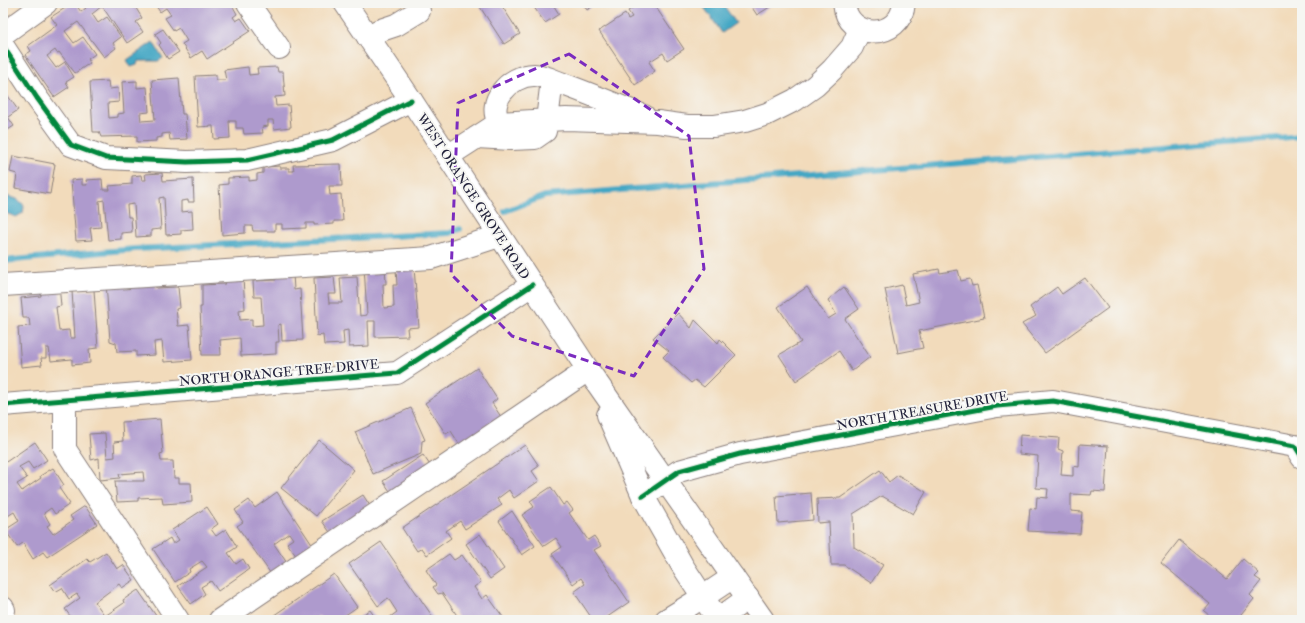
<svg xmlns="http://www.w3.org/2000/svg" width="1305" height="623" viewBox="0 0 1305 623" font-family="'IM FELL Double Pica',serif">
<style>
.water{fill:#44a7c4;stroke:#336480}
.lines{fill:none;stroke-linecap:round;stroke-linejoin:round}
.stream{stroke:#44a7c4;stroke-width:6}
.building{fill:#ae9acd}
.minor-casing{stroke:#8a7e7b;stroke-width:24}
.major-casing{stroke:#8a7e7b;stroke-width:24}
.minor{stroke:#fff;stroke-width:22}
.major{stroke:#fff;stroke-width:22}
.cycleway-casing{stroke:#f6f6f2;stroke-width:8}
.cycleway{stroke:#00873e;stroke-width:5}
.marked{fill:none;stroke:#7b2cbf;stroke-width:3;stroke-dasharray:8 5;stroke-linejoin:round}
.labels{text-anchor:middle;stroke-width:4;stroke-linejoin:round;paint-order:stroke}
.street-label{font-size:13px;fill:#22223b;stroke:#f6f6f2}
</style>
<rect width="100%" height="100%" fill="#f6f6f2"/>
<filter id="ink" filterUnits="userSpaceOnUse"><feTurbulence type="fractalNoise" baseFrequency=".025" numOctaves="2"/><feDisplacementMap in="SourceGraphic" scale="8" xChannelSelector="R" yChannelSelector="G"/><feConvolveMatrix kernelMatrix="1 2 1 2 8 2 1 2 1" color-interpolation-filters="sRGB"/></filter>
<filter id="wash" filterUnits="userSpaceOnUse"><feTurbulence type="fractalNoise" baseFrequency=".012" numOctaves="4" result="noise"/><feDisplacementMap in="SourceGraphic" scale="16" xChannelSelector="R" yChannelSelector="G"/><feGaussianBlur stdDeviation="0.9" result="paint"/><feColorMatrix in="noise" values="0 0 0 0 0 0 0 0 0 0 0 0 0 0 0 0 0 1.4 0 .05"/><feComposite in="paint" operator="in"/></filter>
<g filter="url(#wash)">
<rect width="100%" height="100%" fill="#f2dbbb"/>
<path class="water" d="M701 3H722L736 23 722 33Z
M153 42 163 58 158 61H138L137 65 131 67 127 60Z
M3 195 17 199 23 204 24 207 23 213 16 217 3 212Z"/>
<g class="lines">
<path class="stream" d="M505 211 545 196 1302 136
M3 261 135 249 450 233 460 229"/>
</g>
<g id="blocks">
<path class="building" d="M73 3H75L81 12 86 8 83 3H126L130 8 134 5 142 18 136 22 143 32 127 43 102 6 92 14 98 23 107 17 121 37 113 43 116 48 104 57 78 22 65 31 74 43 83 37 95 54 88 59 90 63 75 73 59 52 57 53 55 50 47 56 56 68 65 62 74 77 66 82 69 87 54 97 25 55 31 51 28 46 57 25 51 17Z
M154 3H231L237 14 233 17 236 21 241 18 250 31 207 59 202 51 191 58 182 44 187 41 179 28 174 31 165 18 171 15 166 8 160 12Z
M487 3H500L520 34 504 44 480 7Z
M531 3H552L559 14 545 23Z
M582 3H598L587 10Z
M640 3H653L684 49 667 60 663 53 649 62 655 71 635 85 599 31 625 14 628 19 632 17 628 11Z
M749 3H776L757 15Z
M163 29 179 52 168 59 159 45 161 43 155 34Z
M248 67 249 75 258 74 257 68 277 67 278 72H283L285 96 275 97 276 106 289 105 291 127 274 129 273 120H268V126L262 127 263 133 244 134 243 128H236V121H229L230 138 214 139 213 126 198 127 195 76 216 75V80H226L224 70Z
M179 78 182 114H185L187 139 170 140 169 133 162 134V137L156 138V141L137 142V136L101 137 99 132H93L90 82 108 81 109 89 118 88 119 102 108 103 109 118 118 117V114L124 113 122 82 137 81V88L147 87 149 112 140 113 141 121 155 120 152 80Z
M3 79 8 86 3 89Z
M3 89 18 110 8 117 14 126 3 133Z
M13 156 55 164 50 194 15 188 17 174 10 172Z
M341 164 342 186H329L330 195 341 194 343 221H334V224L314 225V223H306V228L282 229V224H275V231H253L252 226H245V233L222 235 219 185 228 184V178L249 177V181L257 180V174L263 173V167L280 166V168H289V171H294L293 165Z
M162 173 163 181 193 179 194 202H188V200L181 201V212L192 211 193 229 181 230V234L166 235 164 197 159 198 161 229 151 230V236L136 237 134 204 127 205 128 217H131L132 232 121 233V239L108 240 104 200 99 201 101 227 90 228 92 240 76 241 71 180 82 179V185H87L86 180 102 179 103 190H110L109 186 132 184V176L141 175 142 180H146L145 174Z
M385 265 386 284H383L384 308 394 307 393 285H397L396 269 414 268 419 327 407 328 408 336 375 337V321H368L369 346 349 347 348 330 343 331 344 344 324 345 323 335 317 336 314 278 334 277 336 294H328L329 303H342L340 278 357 277 360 316 367 315 364 266Z
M939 269 940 273 958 270 961 281 970 279 972 286 977 285 984 318 919 331 923 348 898 353 885 289 902 285 906 305 919 302 913 274Z
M293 274 294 290 300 289 303 340 282 341 281 324 278 325 279 342H276V354L241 356 240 338 220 340 221 355H202L200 307H202V285L225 284 223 279 243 278 245 309 239 310 240 320 252 319V326L263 325 261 297H254L253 281 276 280 274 275Z
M1085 278 1108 308 1045 353 1022 324 1036 316 1030 307 1057 287 1062 294Z
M156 279V288L178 287 180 308 176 309 178 326 189 325 192 360 164 362 162 341 154 342 155 355 136 356V351L117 352 116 343 110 341 106 282Z
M59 285 61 306 56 307 59 331 69 330 70 338H75L72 291 94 290 98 348 89 349 90 363 72 365V359L51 361 49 348H46V358H41L42 365 21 367 18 327 30 326 29 318H23L21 298 41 296 40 287Z
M807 287 828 319 836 314 828 300 844 287 859 309 845 319 870 357 852 371 839 351 796 381 779 355 801 342 778 307Z
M678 313 691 328 695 320 718 343 720 339 736 355 704 387 695 380 691 383 663 357 669 351 653 338Z
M477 368 497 399 492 403 505 423 463 450 451 431 446 434 425 403Z
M411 408 425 440 422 441 421 454 373 474 355 432Z
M160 419 163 453 160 454 161 461H173L174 478H179V483H191L192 502 163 504 162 497 138 498V501L117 502 115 481H144L143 472 119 474 120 478 100 480 99 458 91 460 89 434 105 433 107 458 115 457 114 442 123 441 122 422Z
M1020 435 1059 438 1058 449 1063 451 1061 475 1073 476V466L1079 467 1080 444 1108 446 1105 492 1092 491 1091 495 1071 494V511L1082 512 1080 534 1028 531 1030 508 1036 509 1037 497 1047 498 1048 489 1036 488 1038 456 1019 454Z
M319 440 354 470 316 516 281 488Z
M35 442 47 460 33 469 28 462 19 467 27 478 17 484 22 491 41 478 40 476 53 468 64 485 59 488 70 504 55 514 51 508 44 513 50 524 47 526 53 534 73 520 70 516 85 506 97 524 47 557 43 552 33 559 23 543 17 547 5 530 19 521 14 512 3 519V464Z
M525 445 539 466 532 471 539 481 514 498 509 490 497 499 502 505 465 529 460 521 446 531 451 538 427 555 422 548 417 551 402 528Z
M423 455 434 471 394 497 383 481Z
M880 470 889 482 898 475 926 492 913 514 882 496 853 514 854 547 883 565 871 583 844 565H831L829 522 818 523 817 499 840 498Z
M551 487 563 505 567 502 573 510 569 513 588 540 594 536 601 546 594 550 629 602 603 620H593L574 592 585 584 581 578 573 584 552 554 562 547 556 538 544 546 522 515 534 507 530 501Z
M277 492 315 549 299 560 287 543 293 539 289 533 274 544 287 563 271 574 237 526 243 522 235 510 249 500 255 508Z
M811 493 813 520 778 523 776 496Z
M363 495 372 509 332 535 322 521Z
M207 507 218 524 211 529 213 532 216 536 226 529 237 547 228 553 236 564 243 559 249 569 218 591 211 581 201 587 205 594 191 604 178 586 207 567 202 561 189 569 190 572 175 582 153 549 170 538 173 544 179 540 172 530Z
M512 511 535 546 522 555 499 521Z
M480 534 504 569 490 579 466 544Z
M1179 540 1227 579 1243 559 1259 573 1255 577 1261 581 1250 595 1254 599 1237 620H1225L1223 618 1221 620H1215L1204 611 1210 604 1161 563Z
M381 542 435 620H386L397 612 388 598 378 606 349 564Z
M106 552 117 569 123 565 134 580 122 588 119 584 95 602 105 616 124 603 123 600 138 590 159 620H73L65 609 80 598 77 594 69 599 62 588 55 592 50 585 87 559 90 562Z
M449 554 454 560 462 555 481 582 474 587 482 599 487 595 503 617 498 620H460L442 593 438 594 433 587 436 585 426 570Z
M334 574 357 607 338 620H322L319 616 313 620H267Z
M370 610 377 620H357L356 619Z"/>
</g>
</g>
<g filter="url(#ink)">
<use href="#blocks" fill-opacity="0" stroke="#8a7e7b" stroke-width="1"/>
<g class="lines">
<g class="minor-casing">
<path id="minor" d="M248 3 279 48
M844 3C847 41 901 41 904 3
M3 34 46 3
M368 37 378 31 396 25 419 11
M3 46 37 98 71 145 106 158 187 162 247 160 333 140 411 100
M499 123C493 112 495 101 502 92 509 82 522 75 534 75 544 75 554 81 563 84 590 94 617 105 644 116
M477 137 511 139 535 138 545 131 547 120 552 80
M448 156 499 123 566 119 658 122 687 126H714L745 121 767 114 795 100 815 86 832 70 852 47 860 29
M3 285 431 258 499 236
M65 400V449L178 620
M3 405 397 373 532 285
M643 496 679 471 740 454 997 406 1053 401 1295 446 1302 457
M3 608 4 610
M220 620 588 370
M666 620 703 597 733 577
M717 620 748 598"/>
</g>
<g class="major-casing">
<path id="major" d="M345 3 411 100 588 370 763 620
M608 415 643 496 682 565 718 620"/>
</g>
<use href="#minor" class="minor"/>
<use href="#major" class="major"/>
<g class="cycleway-casing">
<path id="cycleway" d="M3 46 37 98 71 145 106 158 187 162 247 160 333 140 411 100
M3 405 397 373 532 285
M643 496 679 471 740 454 997 406 1053 401 1295 446 1302 457"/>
</g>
<use href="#cycleway" class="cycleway"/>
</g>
</g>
<path class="marked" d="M569 54 689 136 704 269 634 376 512 336 451 274 458 103Z"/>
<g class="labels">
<g class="street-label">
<text transform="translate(474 196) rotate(57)" y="5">WEST ORANGE GROVE ROAD</text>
<text transform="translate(279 372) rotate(-5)" y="5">NORTH ORANGE TREE DRIVE</text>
<text transform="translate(922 410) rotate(-10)" y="5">NORTH TREASURE DRIVE</text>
</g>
</g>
<rect width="1305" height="623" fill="none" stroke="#f6f6f2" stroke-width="16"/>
</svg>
